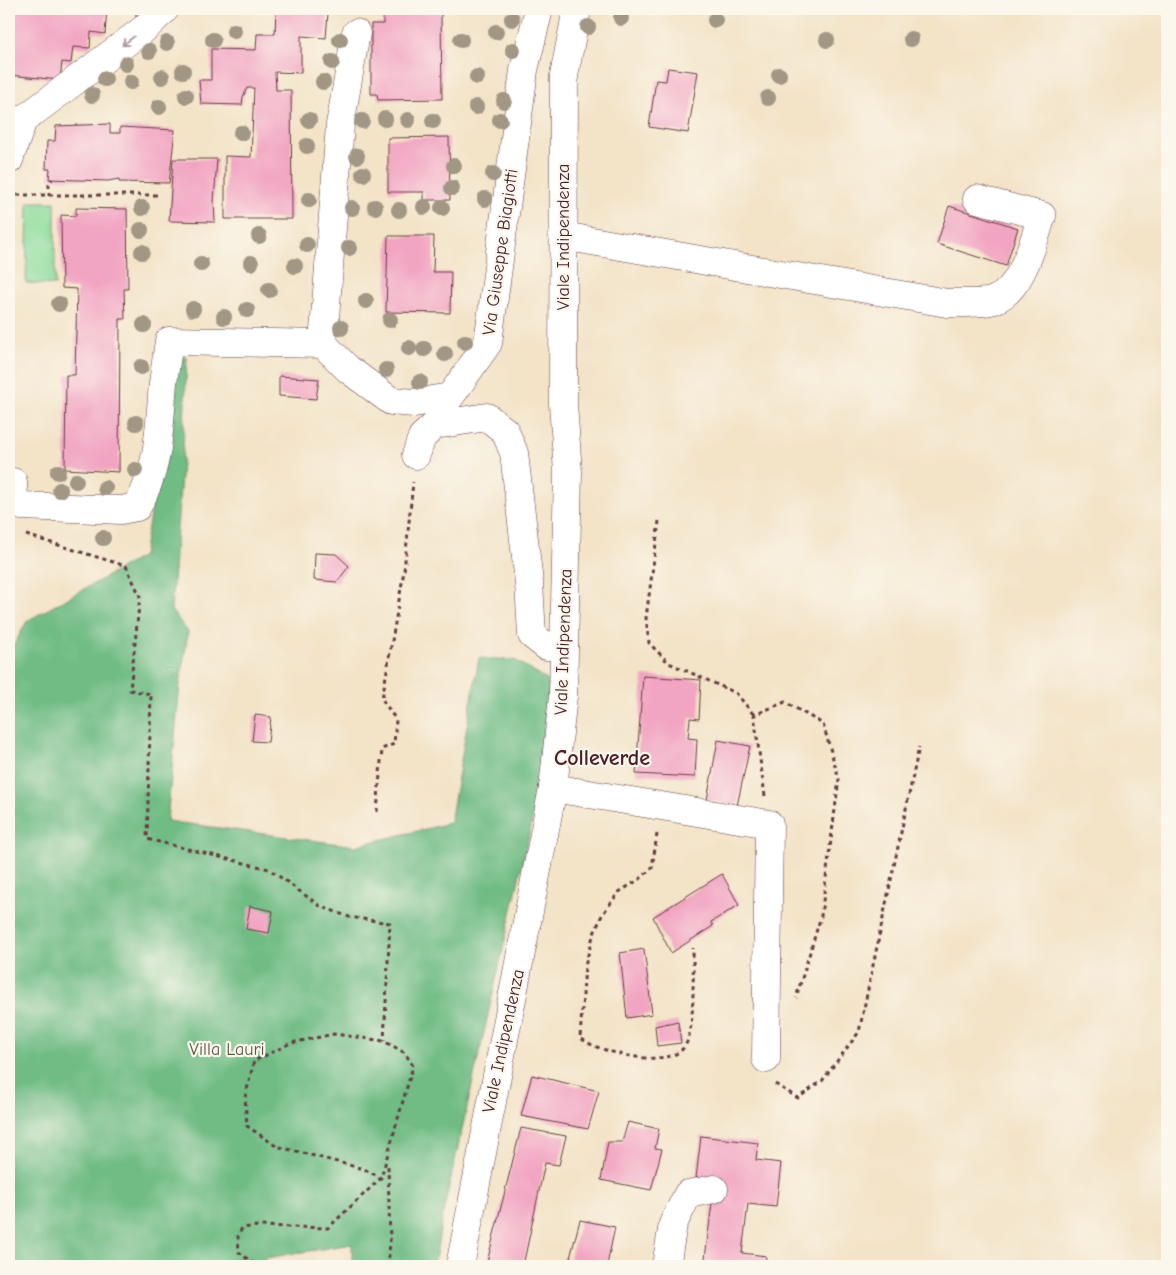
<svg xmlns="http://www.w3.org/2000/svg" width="1176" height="1275" viewBox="0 0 1176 1275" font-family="'Comic Neue',sans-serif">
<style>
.green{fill:#8bdc9c;stroke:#6a7e64}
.forest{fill:#70bc84;stroke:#5d6e58}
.building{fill:#f2a5c2}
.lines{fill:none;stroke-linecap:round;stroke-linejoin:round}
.minor-casing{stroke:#633c42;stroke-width:29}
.major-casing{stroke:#633c42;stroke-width:29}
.path{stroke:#633c42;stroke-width:3;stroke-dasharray:4 4;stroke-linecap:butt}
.minor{stroke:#fff;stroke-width:28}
.major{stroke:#fff;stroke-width:28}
.tree{fill:#a19784}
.oneway{stroke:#ae9aa0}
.labels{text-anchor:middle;stroke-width:4.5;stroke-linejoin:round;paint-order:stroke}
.street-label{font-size:18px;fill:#4a1f2b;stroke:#fbf7ec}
.park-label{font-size:18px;fill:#5e584d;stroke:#fbf7ec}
.district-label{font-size:22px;font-weight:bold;fill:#4a1f2b;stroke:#fbf7ec}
</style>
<rect width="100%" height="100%" fill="#fbf7ec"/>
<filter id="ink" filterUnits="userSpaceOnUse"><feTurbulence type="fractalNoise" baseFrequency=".02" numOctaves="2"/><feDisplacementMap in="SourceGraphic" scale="10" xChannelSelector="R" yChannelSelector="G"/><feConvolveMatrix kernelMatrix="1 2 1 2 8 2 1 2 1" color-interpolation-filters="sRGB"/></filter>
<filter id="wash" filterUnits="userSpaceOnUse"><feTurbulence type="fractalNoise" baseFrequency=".0096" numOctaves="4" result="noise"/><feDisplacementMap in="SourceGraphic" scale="20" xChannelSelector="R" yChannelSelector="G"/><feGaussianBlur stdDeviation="1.12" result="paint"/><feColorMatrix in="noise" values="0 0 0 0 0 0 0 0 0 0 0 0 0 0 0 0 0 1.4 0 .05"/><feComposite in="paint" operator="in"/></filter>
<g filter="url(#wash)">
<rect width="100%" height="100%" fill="#f3e3c7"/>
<path class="green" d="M28 202H55V285L26 283Z"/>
<path class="forest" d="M187 357 183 448 171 610 188 632 180 684 167 821 355 846 450 823 479 658 515 660 550 682 532 821 443 1213 434 1266H352V1244L266 1258 264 1266H9V654L27 621 143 556 177 358Z"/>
<g id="blocks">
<path class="building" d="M9 9H107L105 34 91 32 90 48 73 47 71 63 62 62 60 80 9 75Z
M136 9H149L136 20Z
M276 9 328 13 326 38 301 36V73L275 72 276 90H291L292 219H225V156L251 157 254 88H247L243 97 242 105 201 104 199 80H211V49L256 50 257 34H275Z
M383 12H441L442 99 378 100 377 94H371V24H383Z
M668 68 698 72 688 133 649 127 656 80 666 81Z
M110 124V133H120V127L175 130 169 183 119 182V179L108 181 49 179 50 169H46L47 141H55L56 126Z
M449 137 450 200H424V192H388V138Z
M173 159H217L214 201 215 222 169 221Z
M949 206 1018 228 1006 266 937 244Z
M76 208 127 209 128 289H124L125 319H120L119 472 65 469 66 375H75L77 289 62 288 61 215 76 216Z
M388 236H434L433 272H451L450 313 386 312Z
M279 376 319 379 316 399 279 396Z
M315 553 336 554 349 566 337 582 314 580Z
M643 676 701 680 699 719 690 718 688 738 697 739 695 777 636 774Z
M255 715 271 717 268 742 252 741Z
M718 740 750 746 737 806 707 800Z
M722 874 739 905 711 922 713 926 671 953 653 917Z
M250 906 273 911 269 933 246 929Z
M644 949 652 1014 627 1018 620 953Z
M678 1021 681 1043 657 1046 655 1026Z
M532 1075 599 1091 588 1129 521 1116Z
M628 1122 659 1129 655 1148 662 1149 651 1190 601 1180 608 1142H622Z
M521 1128 566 1136 559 1165 545 1163 523 1266H486Z
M701 1136 758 1143 756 1160 781 1163 776 1207 748 1204 742 1253 766 1256 765 1266H704L715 1180 696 1178Z
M580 1220 615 1227 607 1265 570 1258Z"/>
</g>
</g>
<g filter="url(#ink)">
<use href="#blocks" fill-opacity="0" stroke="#633c42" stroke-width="1"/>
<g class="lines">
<g class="minor-casing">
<path id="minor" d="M9 160 23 120 144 29 165 9
M563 236 947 303C959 303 984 304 994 300 1022 290 1033 242 1042 216L977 199
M323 344 340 125 356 33
M416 455 422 437 435 425 487 417 505 431 514 453 529 583 532 635 546 646H564
M13 482 14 498 22 506 121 510 137 507C160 466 159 429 163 383 165 369 167 355 169 341L323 344 348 369 391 401 414 403 450 397 488 343 524 70 539 9
M553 788 769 824 766 1059
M666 1266 673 1224 688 1194 714 1189"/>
</g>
<g class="major-casing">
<path id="major" d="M460 1266 553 788 563 696 568 472 563 404 564 76 577 9"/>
</g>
<path class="path" d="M9 195H160
M49 196V185L52 179
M659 521 646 618 649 643 669 663 736 693 754 715
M26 535 126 566 140 596 130 690 151 694 147 839 269 869 320 906 349 917 390 923 384 1041
M765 796 754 715 785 702 823 724 839 779 821 916 796 998
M377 812 382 749 394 744 396 720 382 699 404 571 413 482
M657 834 652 868 640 879 619 892 602 915 593 936 585 966 580 1038C585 1041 591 1045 597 1047 617 1055 674 1069 686 1044 695 1027 693 970 693 948
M775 1084 798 1098 822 1081 859 1032 919 747
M9 1245 15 1266
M262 1266 251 1262 239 1252 238 1236 242 1228 258 1226 328 1228 381 1178 413 1066 405 1053 384 1041 334 1034 291 1043 254 1061 245 1098 247 1126 276 1146 364 1169 381 1178
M388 1266 390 1242 388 1166"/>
<use href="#minor" class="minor"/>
<use href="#major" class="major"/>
</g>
<g class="tree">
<circle cx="621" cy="18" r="8"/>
<circle cx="512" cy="19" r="8"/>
<circle cx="715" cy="20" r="8"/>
<circle cx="588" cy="27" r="8"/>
<circle cx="234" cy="31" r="8"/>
<circle cx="496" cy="32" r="8"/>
<circle cx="911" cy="39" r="8"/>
<circle cx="213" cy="40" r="8"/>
<circle cx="340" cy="40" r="8"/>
<circle cx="461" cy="40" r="8"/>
<circle cx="827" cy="40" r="8"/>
<circle cx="167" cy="43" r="8"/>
<circle cx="513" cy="50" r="8"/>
<circle cx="149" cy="51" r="8"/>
<circle cx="332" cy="62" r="8"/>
<circle cx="126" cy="64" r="8"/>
<circle cx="183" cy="71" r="8"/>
<circle cx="779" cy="75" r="8"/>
<circle cx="162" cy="77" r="8"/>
<circle cx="477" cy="77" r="8"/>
<circle cx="105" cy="79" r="8"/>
<circle cx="131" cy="82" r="8"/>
<circle cx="323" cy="82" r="8"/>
<circle cx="92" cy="95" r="8"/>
<circle cx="186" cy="96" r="8"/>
<circle cx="768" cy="98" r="8"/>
<circle cx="504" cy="101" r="8"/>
<circle cx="159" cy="107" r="8"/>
<circle cx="476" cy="107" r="8"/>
<circle cx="385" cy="119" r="8"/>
<circle cx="309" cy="120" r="8"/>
<circle cx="408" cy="120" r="8"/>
<circle cx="500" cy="120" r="8"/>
<circle cx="362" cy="121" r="8"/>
<circle cx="433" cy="121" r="8"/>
<circle cx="241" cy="133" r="8"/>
<circle cx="307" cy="146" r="8"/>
<circle cx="357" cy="156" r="8"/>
<circle cx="454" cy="166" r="8"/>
<circle cx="363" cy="174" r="8"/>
<circle cx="493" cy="174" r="8"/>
<circle cx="452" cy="188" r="8"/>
<circle cx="485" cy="199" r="8"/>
<circle cx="309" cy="200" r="8"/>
<circle cx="375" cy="207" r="8"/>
<circle cx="424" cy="207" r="8"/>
<circle cx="142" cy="208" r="8"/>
<circle cx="352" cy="208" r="8"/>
<circle cx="442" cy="208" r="8"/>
<circle cx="399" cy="210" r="8"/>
<circle cx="141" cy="230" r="8"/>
<circle cx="259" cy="236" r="8"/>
<circle cx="307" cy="245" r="8"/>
<circle cx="349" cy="248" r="8"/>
<circle cx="142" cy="252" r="8"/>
<circle cx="251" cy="263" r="8"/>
<circle cx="201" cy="264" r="8"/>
<circle cx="295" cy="266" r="8"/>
<circle cx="269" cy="290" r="8"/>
<circle cx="366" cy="301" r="8"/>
<circle cx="59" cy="304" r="8"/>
<circle cx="193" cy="309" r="8"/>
<circle cx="247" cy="310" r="8"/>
<circle cx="224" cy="317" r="8"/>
<circle cx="390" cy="320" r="8"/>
<circle cx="144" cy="325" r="8"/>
<circle cx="341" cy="328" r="8"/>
<circle cx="465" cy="342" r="8"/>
<circle cx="409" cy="348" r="8"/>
<circle cx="424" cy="349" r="8"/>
<circle cx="445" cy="354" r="8"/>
<circle cx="141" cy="367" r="8"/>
<circle cx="386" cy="370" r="8"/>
<circle cx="420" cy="382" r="8"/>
<circle cx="136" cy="423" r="8"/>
<circle cx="135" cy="470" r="8"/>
<circle cx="58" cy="472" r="8"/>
<circle cx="76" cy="481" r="8"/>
<circle cx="105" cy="488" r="8"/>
<circle cx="60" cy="490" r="8"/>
<circle cx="103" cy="538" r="8"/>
</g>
<defs><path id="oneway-shaft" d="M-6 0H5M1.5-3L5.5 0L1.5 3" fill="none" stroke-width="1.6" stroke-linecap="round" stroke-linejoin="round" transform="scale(1.25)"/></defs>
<use class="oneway" href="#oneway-shaft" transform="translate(128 41) rotate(143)"/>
</g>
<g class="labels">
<g class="street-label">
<text transform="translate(563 237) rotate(-90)" y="6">Viale Indipendenza</text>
<text transform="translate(500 252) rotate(-82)" y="6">Via Giuseppe Biagiotti</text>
<text transform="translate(563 642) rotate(-88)" y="6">Viale Indipendenza</text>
<text transform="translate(503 1041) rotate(-78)" y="6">Viale Indipendenza</text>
</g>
<g class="park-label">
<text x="227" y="1055">Villa Lauri</text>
</g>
<g class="district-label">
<text x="602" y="765">Colleverde</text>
</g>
</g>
<rect width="1176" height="1275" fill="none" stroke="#fbf7ec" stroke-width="30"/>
</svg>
